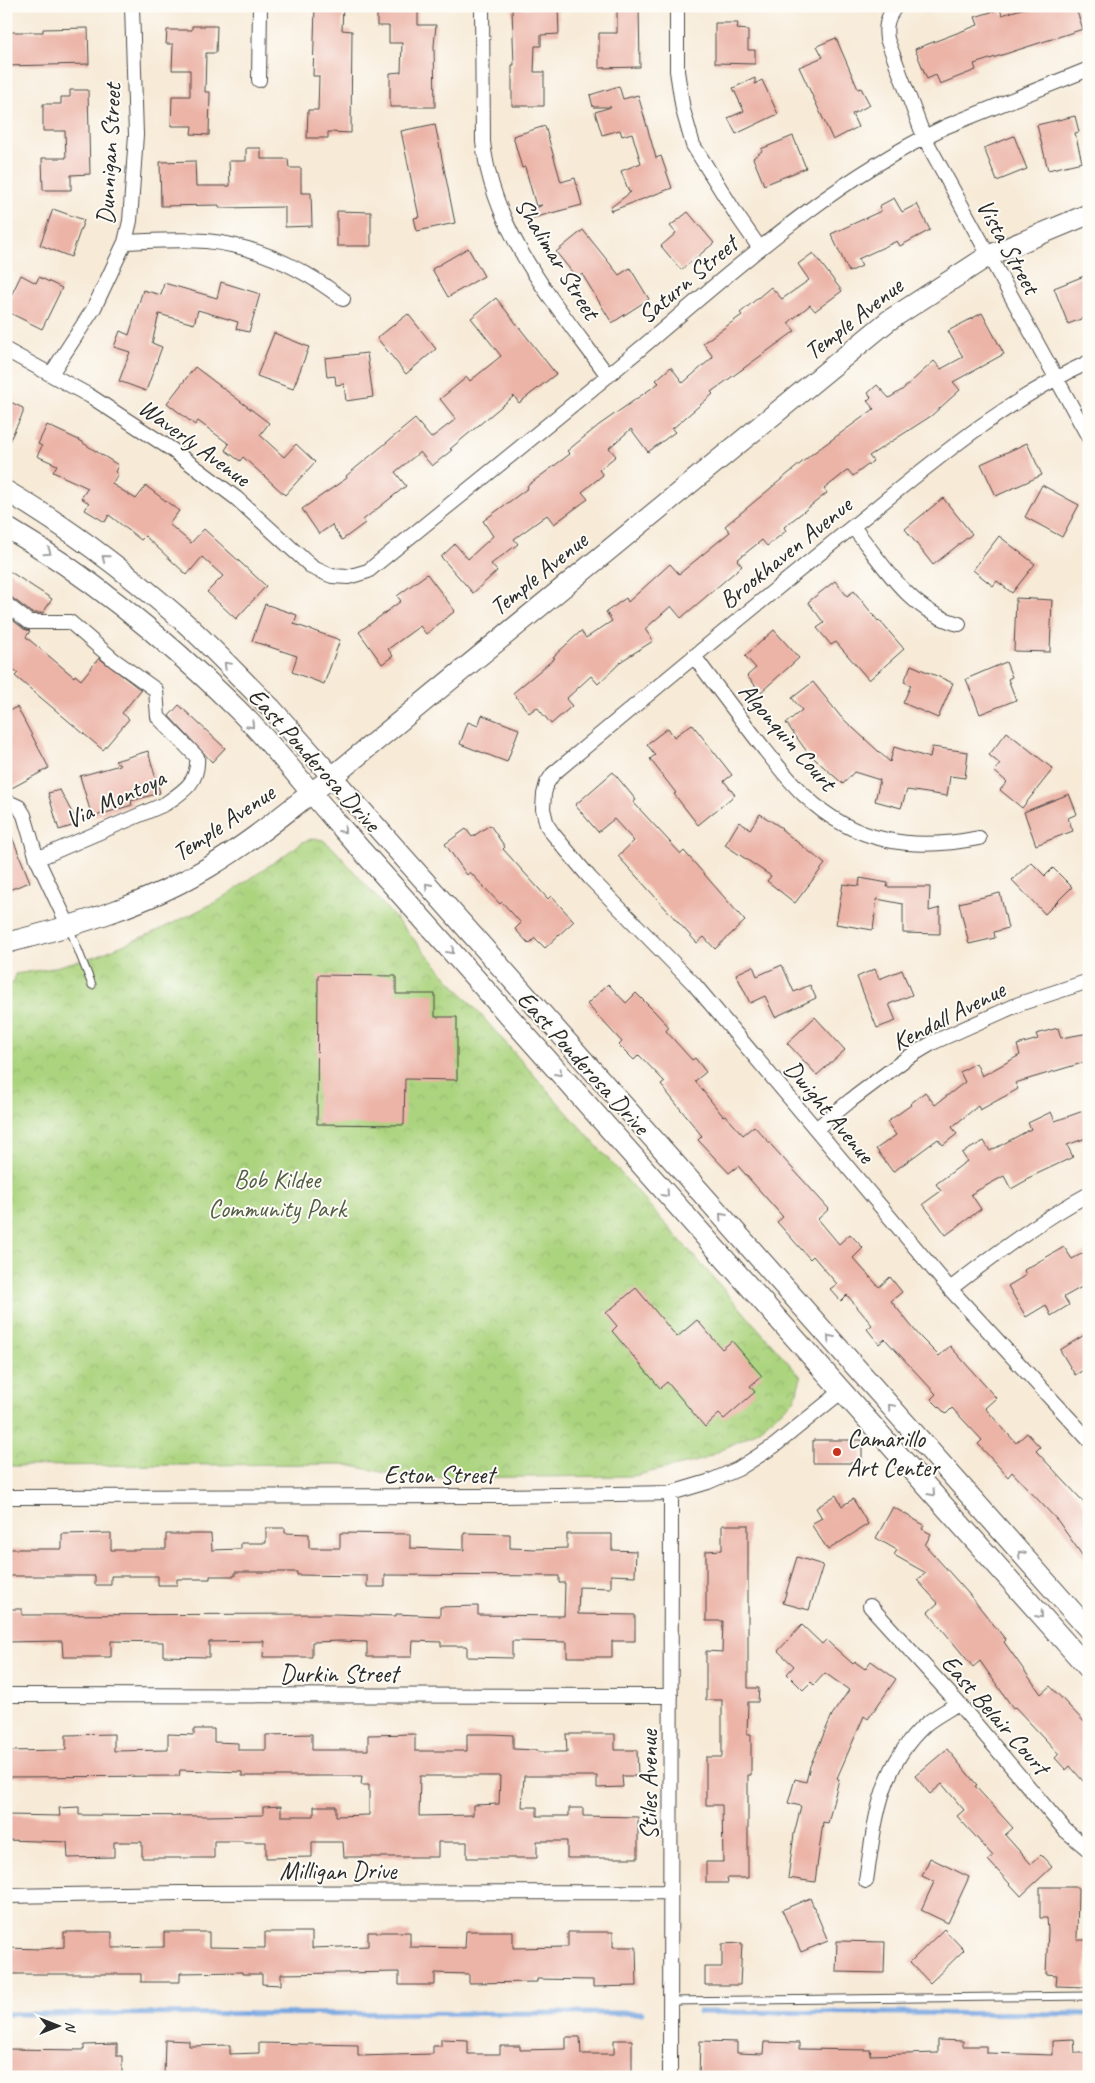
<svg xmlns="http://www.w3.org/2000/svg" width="1095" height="2083" viewBox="0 0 1095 2083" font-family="Caveat,sans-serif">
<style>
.park{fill:url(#park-crowns);stroke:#6c8055}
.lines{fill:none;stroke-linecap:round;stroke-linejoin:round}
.stream{stroke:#77a6e0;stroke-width:5}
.building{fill:#ecb4a7;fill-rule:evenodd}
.lane-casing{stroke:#4a4845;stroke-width:9}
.street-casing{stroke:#4a4845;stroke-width:16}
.secondary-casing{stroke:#4a4845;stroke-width:22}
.lane{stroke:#fff;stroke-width:7}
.street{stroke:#fff;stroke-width:14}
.secondary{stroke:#fff;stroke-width:20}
.oneway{stroke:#a0a0a0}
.poi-dot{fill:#c8321e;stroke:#fdfcf7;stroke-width:2}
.labels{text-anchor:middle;stroke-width:4;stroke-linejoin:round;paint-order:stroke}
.street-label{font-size:25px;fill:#2b2b2b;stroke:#fdfcf7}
.park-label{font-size:25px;fill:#525e44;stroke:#fdfcf7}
.poi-label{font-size:25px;fill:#2b2b2b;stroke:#fdfcf7;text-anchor:start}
</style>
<defs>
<pattern id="park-crowns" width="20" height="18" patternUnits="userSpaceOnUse" patternTransform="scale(1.25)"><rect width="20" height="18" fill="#acd47f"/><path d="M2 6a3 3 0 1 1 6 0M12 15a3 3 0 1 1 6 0" fill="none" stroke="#94b66e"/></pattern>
</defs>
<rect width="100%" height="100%" fill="#fdfcf7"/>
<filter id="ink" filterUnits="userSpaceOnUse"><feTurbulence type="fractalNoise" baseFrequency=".02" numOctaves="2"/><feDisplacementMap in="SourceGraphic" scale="10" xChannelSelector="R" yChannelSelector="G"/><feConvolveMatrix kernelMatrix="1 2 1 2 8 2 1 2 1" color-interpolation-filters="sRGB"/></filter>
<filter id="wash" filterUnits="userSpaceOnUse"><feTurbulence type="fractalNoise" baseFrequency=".0096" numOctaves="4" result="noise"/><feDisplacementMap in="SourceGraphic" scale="20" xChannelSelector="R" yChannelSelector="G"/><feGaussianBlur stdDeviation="1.12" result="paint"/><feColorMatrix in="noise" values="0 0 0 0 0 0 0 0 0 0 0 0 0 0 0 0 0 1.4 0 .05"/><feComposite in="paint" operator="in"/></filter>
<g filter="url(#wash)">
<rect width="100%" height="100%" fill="#f7ead7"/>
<path class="park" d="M314 838 323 840 334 849 801 1377 795 1399 754 1433 702 1460 633 1476 411 1478 342 1464 6 1466V984L14 983 15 974 48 969 96 956 157 931 220 900 303 842Z"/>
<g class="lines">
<path class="stream" d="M698 2012 1089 2014
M6 2014 642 2013"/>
</g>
<g id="blocks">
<path class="building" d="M315 6H343L342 30 352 31 351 133 328 132V138H307L308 110H318L319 76H313Z
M617 6H639L640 67 599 68V33H617Z
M1031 6H1075L1083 29 974 64 976 70 940 84 936 75 927 79 915 49 978 25 975 17 1000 9 1002 15Z
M558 7 559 34 541 35V46H535L534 72H544V106H512V65H514L512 9Z
M377 9 418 10V25H436L434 46 435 107H390V73L401 72 402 43H389V26H377Z
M715 23H738L737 29 748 30V50H755V64L715 63Z
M192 26H217L216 53H206L205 92H210L209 135 191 134 192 126H171L172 96H190V70H172L173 44H166L167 30H192Z
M88 28 89 64 6 66V32H43V29Z
M836 38 858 89 861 88 870 105 852 114 858 127 833 140 799 67 823 57 817 46Z
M755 78V84L762 80 778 114 736 134 728 118 744 111 733 88Z
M619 86 623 99 638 95 656 158 661 156 672 188 611 211 610 208 631 192H629L621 171 641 163 632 133 622 136 620 130 602 135 595 112 611 107H593L590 95Z
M70 90H88L90 174 71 175V190H43L42 158H66L65 131H43V104H61V97H70Z
M1075 116 1079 132 1075 133 1082 162 1048 170 1037 125Z
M435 124 455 223 417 231 414 218 419 217 401 131Z
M545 126 561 182 575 178 582 205 525 220 523 216 542 205 536 206 525 167 522 168 513 136Z
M793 136 806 168 764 185 753 158 762 151 761 149Z
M1014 136 1027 169 997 181 984 148Z
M246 148H261V159H288L289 168H301V193H311L312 226 285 227V207L219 208V205L161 206 160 162 195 161 196 186H230L229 161H246Z
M894 198 902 212 917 204 930 230 900 246 897 241 858 259 862 266 849 272 831 234 881 211 879 206Z
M53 209 84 220 71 257 40 245Z
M337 211 371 212V246H337Z
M688 212 714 243 681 270 661 246 676 233 670 226Z
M583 230 619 275 630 268 649 299 612 323 582 274 577 278 556 252Z
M468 248 484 276 448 297 432 269Z
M813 253 842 291 815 311 810 305 788 323 795 331 711 392 713 394 672 429 675 432 648 452 631 429 609 448 616 456 599 470 603 475 582 492 588 499 554 524 547 515 514 539 518 544 491 564 497 571 473 593 441 557 455 544 468 559 493 536 483 521 528 488 527 486 570 454 567 451 599 425 659 383 656 380 671 367 683 383 713 357 703 343 742 315 740 313 771 287 782 299 809 280 798 264Z
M1089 274V316L1068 324 1054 288Z
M21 275 36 283 39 277 62 288 42 329 6 311V306Z
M221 282 260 294 249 332 236 329 238 322 198 310 194 324 159 314 152 343 162 347 146 391 119 381 130 352 114 347 120 331 129 335 143 290 161 295 164 283 217 298Z
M496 298 556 374 519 403 514 396 450 449 452 450 432 466 420 452 395 472 406 486 363 520 365 523 342 540 332 525 319 534 302 509 347 478 346 476 415 419 431 438 456 419 440 399 467 377 470 381 501 356 471 318Z
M982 313 1004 354 953 382 960 390 931 416 869 456 873 461 853 476 848 470 824 489 827 493 784 527 786 531 767 546 762 540 737 560 742 566 681 618 671 606 645 629 653 641 623 660 598 684 591 676 566 699 572 706 551 724 537 707 529 713 513 693 555 658 553 657 581 631 586 638 612 621 606 612 626 598 628 602 670 564 679 574 730 532 725 526 812 454 874 409 867 401 871 397 868 393 877 385 889 398 902 390 934 361 941 369 963 357 948 331Z
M408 314 436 349 406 374 377 338Z
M274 333 309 347 293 389 257 376Z
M367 353 373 397 346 401 344 384 336 385 335 376 327 377 325 358Z
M195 367 269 423 260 435 284 457 296 444 315 462 285 495 243 457 240 461 225 450 229 444 198 421 195 425 167 403Z
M6 400 23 408V413L6 448Z
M47 425 83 442V443L118 465 115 472 118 474 112 484 136 499 146 486 179 511 169 524 191 543 204 529 266 586 236 619 207 592 223 576 202 557 187 575 145 536 141 540 109 515 105 522 85 510 89 503 81 498 88 488 53 472 57 465 37 456 42 446 38 444Z
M1027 443 1042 475 996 496 981 464Z
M1042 485 1079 505 1062 537 1025 517Z
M943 498 972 534 933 565 905 529Z
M999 536 1035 564 1012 593 997 581 993 586 973 570Z
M6 569 52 599 43 613H32L11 597 6 595Z
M427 574 455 611 426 634 420 626 388 649 393 656 382 664 359 632 401 601 397 596Z
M835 581 847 596 854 591 878 621 879 620 904 649 869 680 836 642 831 645 817 628 824 623 808 602Z
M1016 598 1052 600 1050 652 1014 651Z
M265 604 297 615 294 624 340 640 324 684 292 672 297 656 252 641Z
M6 615 24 629 30 631 26 637 74 677 75 675 81 680 99 658 141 690 122 713 129 719 103 750 15 676 18 673 6 666Z
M774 630 799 658 761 692 747 676 756 668 745 656Z
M1006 662 1012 677 1008 679 1016 700 980 714 966 679Z
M911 665 953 683 938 718 903 703 911 685 904 682Z
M813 682 841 717 890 762 894 747 930 758 932 747 968 752 965 778 950 776 947 796 907 790 901 808 875 801 880 780 854 772 843 784 808 753 786 723 802 710 792 698Z
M179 705 225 748 212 762 169 716Z
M17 707 49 768 6 791V712Z
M482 715 519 729 507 762 460 744 468 722 478 726Z
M692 724 732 775 724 781 735 795 698 825 674 794 676 793 650 759 655 755 647 744 668 728 674 737Z
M1007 732 1053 769 1022 808 1000 790 1007 782 994 771 1000 764 989 755Z
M148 751 160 793 131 801 132 805 92 817 80 776 120 765 115 761Z
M613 772 636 800 633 802 681 854 684 851 745 921 715 949 704 937 697 943 618 856 634 841 614 819 598 832 575 805Z
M60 790 78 824 59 830 48 793Z
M1069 794 1077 814 1068 818 1073 831 1036 845 1024 812Z
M760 814 782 828 781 829 825 864 795 903 767 881 771 876 725 845 739 822 750 829Z
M6 822 30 882 6 891Z
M490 825 505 847 503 849 548 899 551 896 574 921 545 948 535 938 529 944 515 929 521 923 502 902 500 904 470 872 467 875 445 844 466 829 472 837Z
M1031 862 1045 876 1053 868 1072 887 1045 914 1012 880Z
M860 878 888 883 887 887H930L929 911 940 908V934L903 933V904L877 899 873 930 836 924 843 884 859 886Z
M1000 893 1008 928 994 932 995 938 969 944 959 903Z
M782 965 794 992 810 985 816 998 775 1017 765 996 750 1003 736 974 753 966 757 976Z
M875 969 879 979 902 970 912 995 889 1004 896 1021 877 1028 857 977Z
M318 975 396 976V994H435V1017H457V1080L405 1079 404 1125 317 1124Z
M608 984 626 1003 636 993 655 1012 669 1027 666 1031 692 1060 695 1058 706 1072 695 1081 723 1116 725 1115 743 1135 754 1126 829 1209 818 1219 839 1244 850 1234 863 1248 853 1258 879 1287 890 1277 902 1292 891 1301 921 1338 939 1356 950 1346 996 1398 985 1408 1016 1443 1027 1433 1040 1447 1036 1451 1080 1498 1089 1510V1565L1058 1521 1012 1472 1008 1477 978 1444 982 1440 952 1408 946 1414 931 1399 936 1394 885 1339 879 1344 867 1329 872 1325 847 1295 841 1301 830 1289 837 1284 813 1256 810 1259 777 1222 783 1217 738 1166 729 1173 698 1140 702 1136 661 1085 665 1082 639 1055 634 1060 619 1045 622 1042 587 1004Z
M815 1017 845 1050 817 1075 787 1043Z
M1058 1028 1061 1038 1089 1033V1061L1015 1083 1018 1089 980 1110 978 1106 952 1127 957 1134 943 1145 938 1139 893 1172 876 1149 896 1135 887 1122 911 1105 910 1104 925 1092 935 1105 965 1082 960 1072 976 1063 982 1076 1020 1055 1017 1045 1038 1039 1036 1034Z
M1089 1109V1137L1067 1145 1073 1157 1026 1179 1027 1180 1011 1189 1004 1176 971 1194 981 1209 946 1235 923 1204 941 1191 936 1184 967 1161 962 1153 984 1141 990 1151 1031 1129 1028 1123 1051 1112 1055 1121Z
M1064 1247 1072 1259 1089 1250V1283L1064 1297 1069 1305 1051 1316 1046 1305 1026 1317 1008 1286 1026 1275 1024 1270Z
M636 1288 677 1337 697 1320 722 1349 732 1341 762 1376 750 1386 755 1392 724 1419 719 1414 705 1427 667 1382 660 1388 612 1331 617 1326 606 1313Z
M1089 1332V1367L1075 1375 1060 1350Z
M813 1440H862V1463H813Z
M836 1495 842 1506 853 1499 868 1524 828 1550 811 1524 822 1518 816 1508Z
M893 1507 924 1525 922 1529 931 1534 925 1545 968 1593 1006 1640 1004 1642 1041 1694 1050 1686 1089 1727V1788L1070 1766 1066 1770 1055 1758 1059 1754 1015 1707 1013 1708 980 1661 973 1667 928 1612 938 1603 917 1580 926 1573 894 1555 897 1550 876 1538Z
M722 1525H748V1688H759L758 1702H748L747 1734H751V1775H748V1878H727L728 1883H706V1862H723L722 1805H706V1757H722V1700H706V1651L722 1652 723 1621H706V1551L722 1550Z
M266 1528H285V1533L309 1534V1548H340V1533L410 1534V1548L464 1550V1533L510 1534V1548L536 1549 567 1548V1534H612V1550L636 1551 635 1576 611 1575V1588L579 1587 578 1614 635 1615V1641H612V1657H567V1642L512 1641V1658L467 1657V1646H441V1642L413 1641 412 1657H367V1642L341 1641 312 1642V1657H263L264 1641 209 1642V1657L163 1656V1642L111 1641V1657H63L62 1641 6 1642V1609H22V1615L334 1614 396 1616V1614L440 1616V1607L478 1606V1615L564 1616 565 1583H559V1576L385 1575V1587H367V1576L297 1575V1572H235V1576H210V1579H177V1585H158V1576H111V1585H95V1576H6V1549H62V1534L111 1533V1550H140V1549H166V1534H211L212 1550 241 1549V1543H266Z
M797 1557 823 1565 809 1610 783 1603Z
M802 1625 822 1644 826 1640 853 1664 855 1662 865 1669 871 1661 896 1679 868 1719 864 1716 837 1778 839 1779 828 1823 823 1822 815 1882 788 1878 794 1834 801 1806 788 1803 795 1779 806 1782 810 1766 832 1715 849 1690 825 1673 814 1685 811 1682 803 1690 787 1674 794 1666 778 1651Z
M194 1729H214V1742L238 1743V1750H266V1735L312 1734V1750H368V1735L415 1734V1751H467V1734H493L513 1735V1749L538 1750V1752H567L566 1734H615V1750H637L638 1776H622L623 1787 597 1788V1776H524L522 1807H537V1816H569V1808H583V1816L638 1817V1858H567V1841H537V1858H467V1842H438V1857H344L343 1842H312V1857L266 1858V1842H243V1841H214V1858H142V1842H114V1857L68 1858 67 1842 6 1840V1815L60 1816 59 1808 79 1807V1815L209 1816 263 1815V1807L281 1806V1816H314V1806H336V1816L369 1815V1785H361L362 1776H242V1772L180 1770 179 1776 6 1777V1751L66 1750V1735L114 1734V1751L168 1750V1734L194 1735ZM420 1776H500L499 1804 473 1805V1815L419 1816Z
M947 1749 977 1785 975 1786 1013 1828 1005 1835 1031 1864 1041 1855 1052 1867 1021 1896 988 1860 993 1856 957 1816 964 1810 942 1784 930 1794 915 1776Z
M930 1858 969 1877 948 1923 921 1910 934 1882 922 1876Z
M1040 1887H1078L1077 1940H1087L1085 1987 1056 1986 1057 1975 1046 1974 1048 1930 1047 1918H1040Z
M810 1898 828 1941 801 1952 782 1910Z
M944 1929 964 1950 930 1983 910 1962Z
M466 1931H513V1948L568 1947V1932H613V1947H636L637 1986 593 1987V1980L537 1979V1982L469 1983V1974L435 1973V1985H399V1972L281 1974V1985L262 1984V1974H242V1972L180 1973V1982H141V1974H6V1948L41 1949 64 1947V1932H112V1948L164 1947V1932H209V1947L265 1948V1932H312V1948L368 1946V1932H410V1947L465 1948Z
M837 1941 885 1942 884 1973 836 1972Z
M742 1943 740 1985H705V1967H722V1944Z
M566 2037H580L581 2054H614V2040H632V2077H164L165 2040 189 2041V2046L230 2045V2054L259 2053V2043L358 2045V2056L433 2054V2046H441V2039L468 2040V2054H500V2046H520V2050L566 2049Z
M1074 2039 1075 2053H1089V2077H699L700 2041 737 2042V2053L763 2054 764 2042 799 2043V2049L871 2050 870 2055 938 2053V2040L963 2041V2046H986V2053L1053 2055V2040Z
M117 2044V2056H122V2077H6V2049L84 2050V2045Z"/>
</g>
</g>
<g filter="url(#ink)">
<use href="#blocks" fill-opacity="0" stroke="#4a4845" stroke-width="1"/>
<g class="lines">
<g class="lane-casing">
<path id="lane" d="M69 927 92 985
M671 2001 1089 1996"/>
</g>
<g class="street-casing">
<path id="street" d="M482 6 483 142C493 233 556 304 608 376
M677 6V71L683 110 693 145 736 214 759 247
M896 6C887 17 885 26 887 39L924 137 1089 438
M259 80 260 6
M125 242C152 241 179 239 206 241 257 246 303 268 343 299
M6 350 90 396 171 449 236 498 313 568 332 576 348 577 368 571C459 497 550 424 640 349 737 267 831 181 947 126L1089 69
M1089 362C1000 403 927 467 851 528 751 609 652 691 553 774L547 783 544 794 543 809 547 825 553 834 590 878 694 984 950 1289 1089 1440
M51 374 94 308 125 242 130 221 136 135 132 6
M853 527C883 564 910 612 959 624
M6 604 29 622H70L114 660 156 690 158 717 197 757C199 782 184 791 165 804L37 859
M694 656C717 688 741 719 765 750 778 766 790 782 805 796 855 844 914 851 979 838
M6 801 19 807 24 815 37 859 69 927
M816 1129 851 1100 907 1058 934 1042 1019 1004 1089 981
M950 1289C995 1254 1039 1221 1089 1194
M6 1497 500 1496 671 1493 708 1482 738 1469 774 1446 842 1391
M870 1606 958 1703 1065 1830 1089 1850
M6 1695 671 1696
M866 1881C875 1822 879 1766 926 1724 936 1716 948 1710 958 1703
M6 1896 180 1893 670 1892
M670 2077 671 1493"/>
</g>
<g class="secondary-casing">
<path id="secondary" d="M6 491C70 528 129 574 184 622 214 649 242 680 271 708L1089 1630
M6 527C89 576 166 639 235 707 270 741 300 780 332 817L1089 1669
M6 943C77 925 146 905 209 867 253 841 291 808 332 777L888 321 988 256 1089 214"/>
</g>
<use href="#lane" class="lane"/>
<use href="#street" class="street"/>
<use href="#secondary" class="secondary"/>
</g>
<defs><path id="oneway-chevron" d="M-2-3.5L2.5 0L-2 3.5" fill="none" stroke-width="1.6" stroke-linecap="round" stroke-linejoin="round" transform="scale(1.25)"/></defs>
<g class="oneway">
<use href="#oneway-chevron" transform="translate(48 552) rotate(34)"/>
<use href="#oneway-chevron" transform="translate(105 558) rotate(-141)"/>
<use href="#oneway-chevron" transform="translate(227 665) rotate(-135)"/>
<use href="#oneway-chevron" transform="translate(251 725) rotate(47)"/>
<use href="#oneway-chevron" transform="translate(343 830) rotate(48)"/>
<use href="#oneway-chevron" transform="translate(428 886) rotate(-132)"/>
<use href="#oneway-chevron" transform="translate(451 951) rotate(48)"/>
<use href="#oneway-chevron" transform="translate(559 1073) rotate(48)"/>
<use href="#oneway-chevron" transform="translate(666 1194) rotate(48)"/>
<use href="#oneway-chevron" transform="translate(722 1216) rotate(-132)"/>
<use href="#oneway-chevron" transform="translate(830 1338) rotate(-132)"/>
<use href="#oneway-chevron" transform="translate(891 1407) rotate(-131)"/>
<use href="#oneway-chevron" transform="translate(932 1493) rotate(48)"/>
<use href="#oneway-chevron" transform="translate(1021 1554) rotate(-132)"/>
<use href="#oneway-chevron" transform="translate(1040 1615) rotate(48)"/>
</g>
</g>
<circle class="poi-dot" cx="837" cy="1452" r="5"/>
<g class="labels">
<g class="street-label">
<text transform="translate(108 154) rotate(-87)" y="9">Dunnigan Street</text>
<text transform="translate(1009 246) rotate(61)" y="9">Vista Street</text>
<text transform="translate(558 258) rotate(58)" y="9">Shalimar Street</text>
<text transform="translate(687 279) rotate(-40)" y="9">Saturn Street</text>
<text transform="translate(853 318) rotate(-38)" y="9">Temple Avenue</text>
<text transform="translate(195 442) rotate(36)" y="9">Waverly Avenue</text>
<text transform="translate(785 552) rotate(-39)" y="9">Brookhaven Avenue</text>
<text transform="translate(538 573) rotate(-39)" y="9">Temple Avenue</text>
<text transform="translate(788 736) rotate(49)" y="9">Algonquin Court</text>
<text transform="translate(315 759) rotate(48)" y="9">East Ponderosa Drive</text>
<text transform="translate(115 798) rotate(-25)" y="9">Via Montoya</text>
<text transform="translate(223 822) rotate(-34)" y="9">Temple Avenue</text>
<text transform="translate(948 1015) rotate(-27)" y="9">Kendall Avenue</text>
<text transform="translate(584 1062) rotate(48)" y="9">East Ponderosa Drive</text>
<text transform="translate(830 1111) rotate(50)" y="9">Dwight Avenue</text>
<text x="439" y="1483">Eston Street</text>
<text x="339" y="1682">Durkin Street</text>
<text transform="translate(996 1714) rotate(49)" y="9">East Belair Court</text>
<text transform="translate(648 1785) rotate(-90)" y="9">Stiles Avenue</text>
<text x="338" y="1879">Milligan Drive</text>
</g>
<g class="park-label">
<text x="277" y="1188">Bob Kildee<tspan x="277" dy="29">Community Park</tspan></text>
</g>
<g class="poi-label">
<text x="847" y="1447">Camarillo<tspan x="847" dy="29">Art Center</tspan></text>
</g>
</g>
<rect width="1095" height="2083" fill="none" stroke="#fdfcf7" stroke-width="25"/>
<g transform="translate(58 2026) rotate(90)" stroke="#fdfcf7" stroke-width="4" paint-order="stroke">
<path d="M0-4L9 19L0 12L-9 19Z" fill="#2b2b2b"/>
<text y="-8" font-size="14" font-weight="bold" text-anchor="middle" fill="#2b2b2b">N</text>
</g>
</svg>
